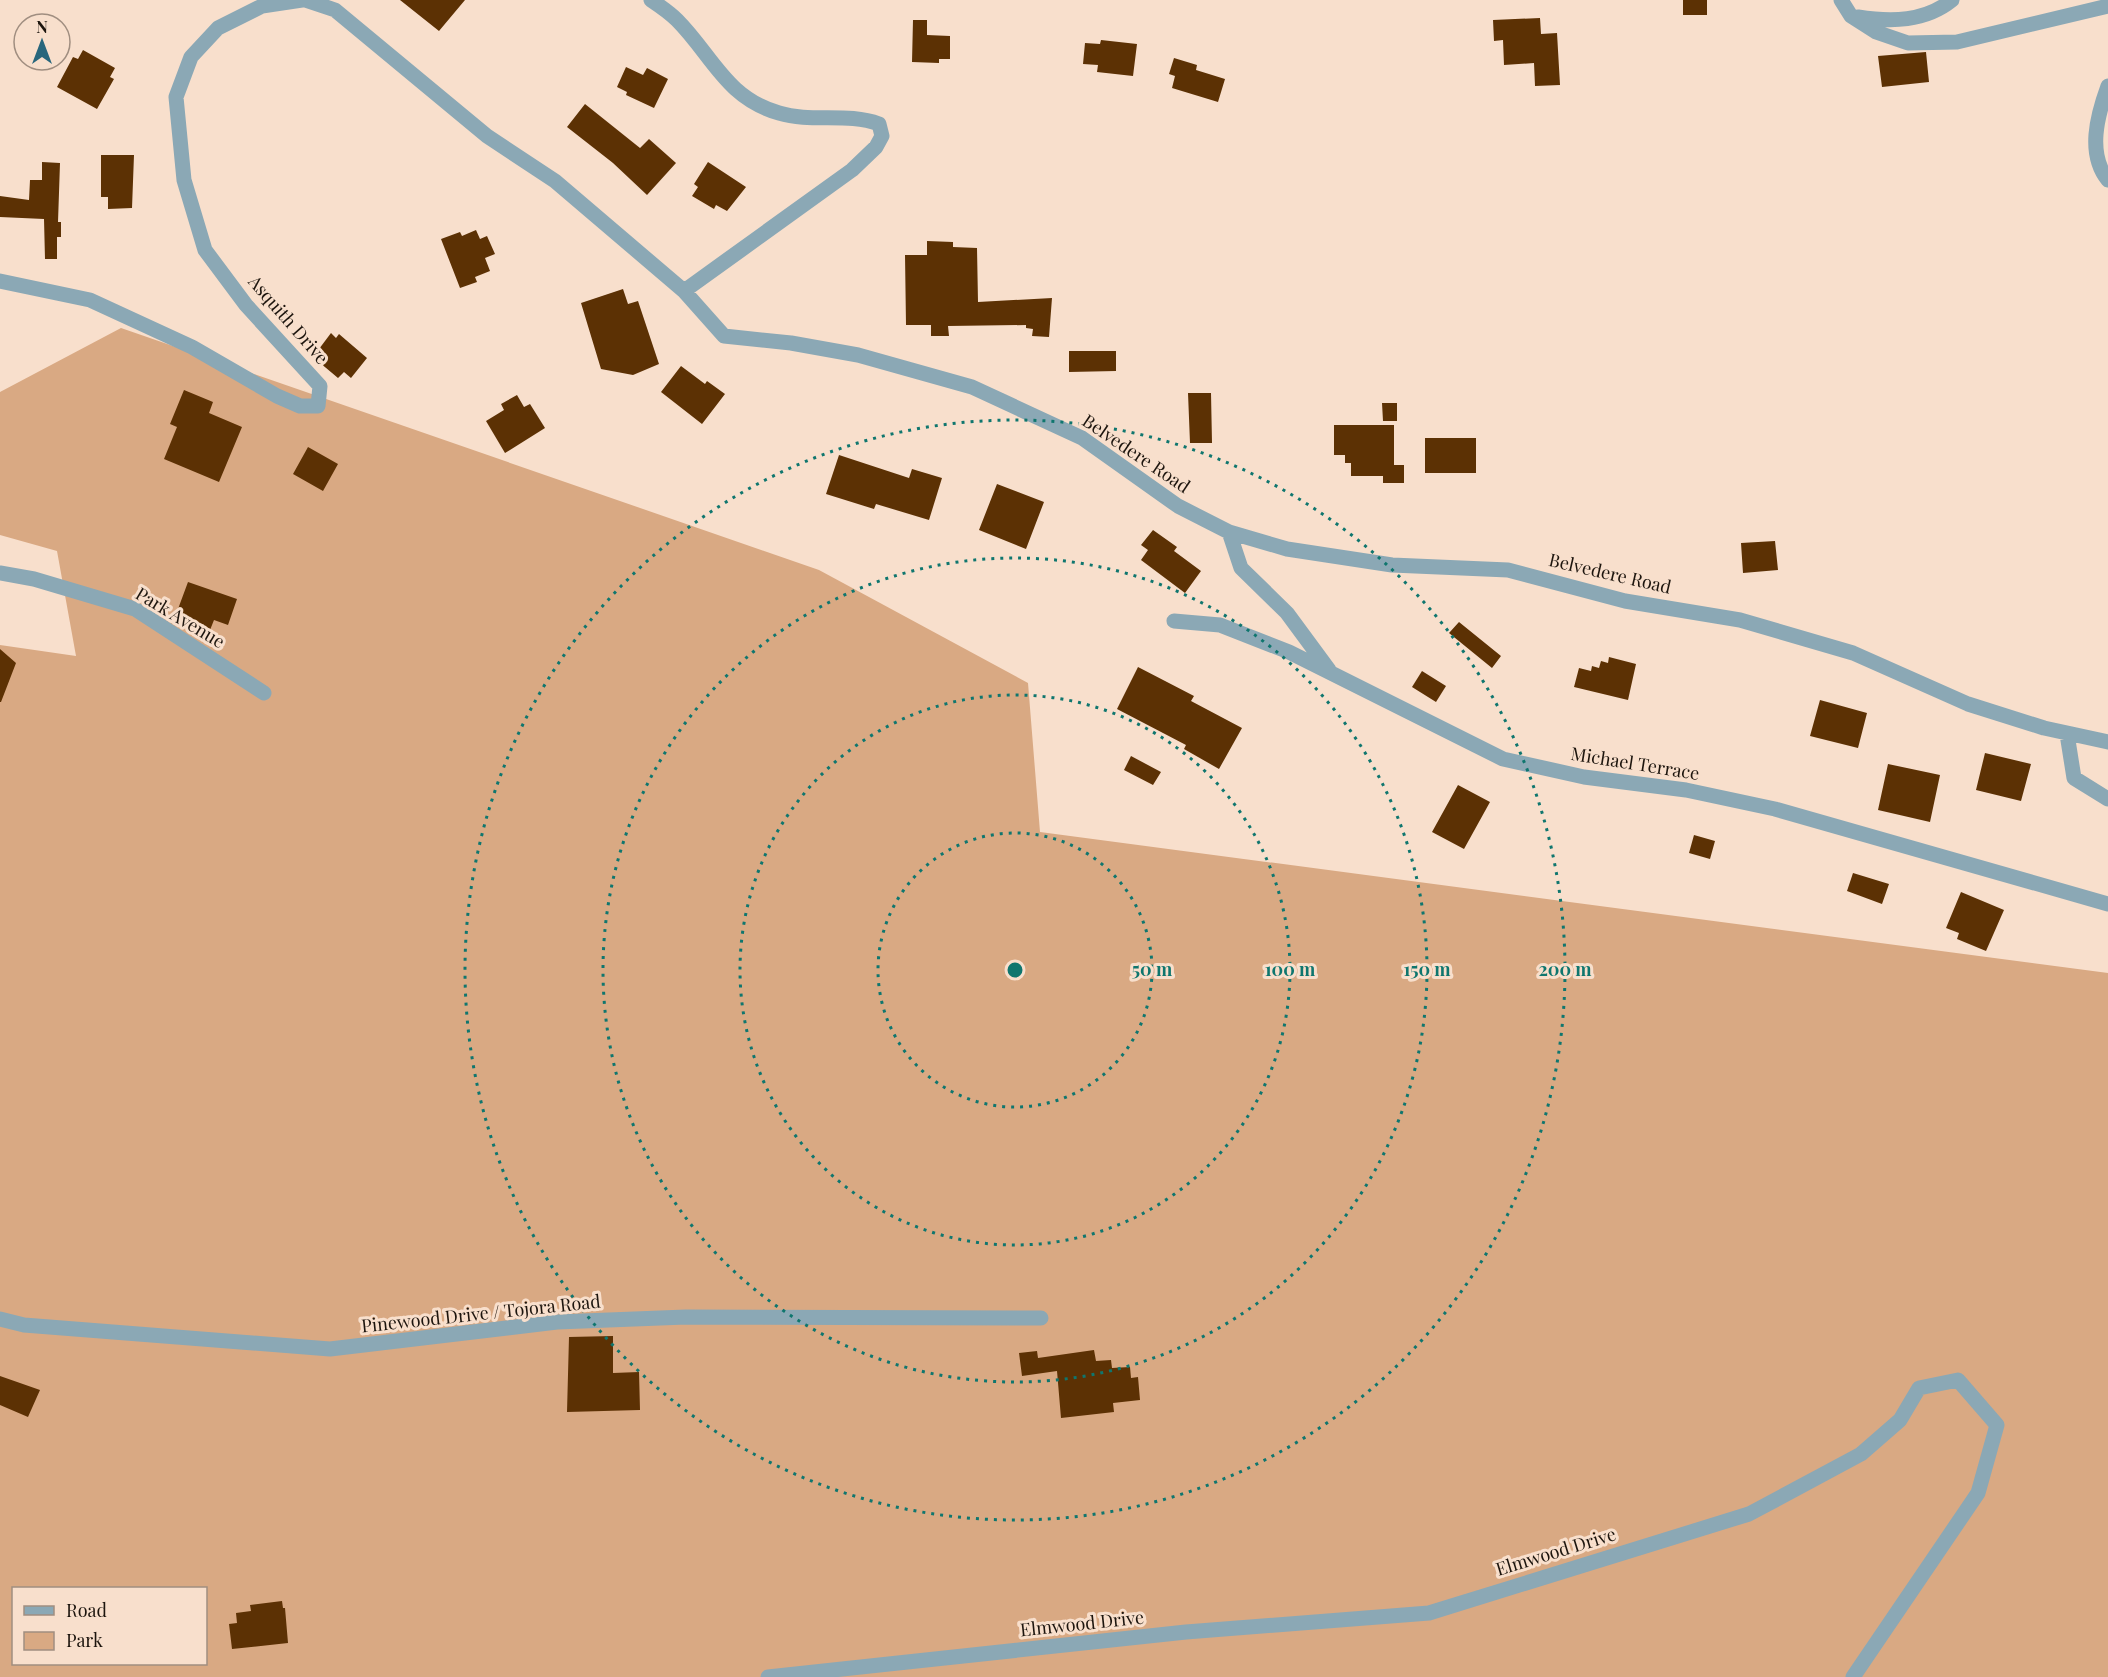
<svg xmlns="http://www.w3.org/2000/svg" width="2108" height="1677" viewBox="0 0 2108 1677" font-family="'Playfair Display',serif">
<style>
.green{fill:#d9a983;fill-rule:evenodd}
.building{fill:#5c3104}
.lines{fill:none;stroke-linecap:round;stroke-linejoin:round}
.minor{stroke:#8ba8b5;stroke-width:15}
.ring{fill:none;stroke:#0f766e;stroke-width:3;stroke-dasharray:3 6}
.labels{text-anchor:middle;stroke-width:6;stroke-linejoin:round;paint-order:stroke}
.street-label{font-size:18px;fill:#1d150e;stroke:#f8dfcc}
.centre{fill:#0f766e;stroke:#f8dfcc;stroke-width:3}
.ring-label{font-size:18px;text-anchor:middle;font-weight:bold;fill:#0f766e;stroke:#f8dfcc;stroke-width:6;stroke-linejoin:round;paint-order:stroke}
</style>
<rect width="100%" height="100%" fill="#f8dfcc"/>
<path class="green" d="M121 328 819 570 1028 683 1040 832 2108 973V1677H0V645L76 656 57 551 0 535V392ZM14 1588H206V1664H14Z"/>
<path class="building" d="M400 0H465L439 31Z
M1683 0H1707V15H1683Z
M1540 18 1541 34 1557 33 1560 85 1535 86 1534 63 1504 65 1503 40 1494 41 1493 20Z
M913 20H927V35L950 36V59H939V63L912 62Z
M1101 40 1137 44 1133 76 1097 72 1098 65 1083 64 1085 43 1100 44Z
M83 50 115 68 110 77 114 79 97 109 57 87 73 57 78 59Z
M1926 52 1929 82 1882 87 1878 56Z
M1174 58 1197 65 1196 70 1225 79 1218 102 1172 88 1175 76 1169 74Z
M626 67 643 75 647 68 668 79 654 108 626 95 627 92 617 87Z
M585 104 640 148 649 139 676 163 647 195 613 163 567 127Z
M101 155H134L132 208 108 209V197H101Z
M42 162 60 163 58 222H61V237H57V259H45L44 219 0 217V196L29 200 30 180H42Z
M708 162 746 187 727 211 716 205 714 209 692 196 698 187 694 184Z
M476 230 480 239 487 236 495 254 485 258 490 271 475 277 477 282 460 288 441 239 460 232 462 236Z
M927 241 953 242V247L977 248 978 302 1052 298 1049 337 1032 336 1033 329 1026 328V325L948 326 949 336H931V325H906L905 255H927Z
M623 289 628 304 638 301 659 364 633 375 601 369 581 303Z
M331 333 336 338 339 334 367 358 351 378 344 372 338 378 313 357Z
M1069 351H1116V371L1069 372Z
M681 366 705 384 707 381 725 394 702 424 661 392Z
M184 390 213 402 209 413 242 427 219 482 164 459 177 427 170 424Z
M1188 393H1211L1212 443H1190Z
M517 395 524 407 530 404 545 428 505 453 486 421 504 410 501 404Z
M1382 403H1397V421H1383Z
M1334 425H1394V465H1404V483H1383V476H1351V463H1345V455H1334Z
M1425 438H1476V473H1425Z
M308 447 338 464 323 491 293 474Z
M839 455 909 478 912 469 942 478 929 520 876 504 874 509 826 494Z
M997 484 1044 502 1026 549 979 530Z
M1153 530 1177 547 1174 551 1201 571 1185 593 1141 560 1148 550 1141 545Z
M1775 541 1778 570 1743 573 1741 543Z
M188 582 237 599 228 625 214 620 210 630 180 620 183 611 178 609Z
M1459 622 1501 656 1492 668 1449 633Z
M0 649 16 663 1 702H0Z
M1609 657 1636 664 1628 700 1574 687 1579 668 1591 671 1592 666 1599 668 1601 661 1608 663Z
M1138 667 1194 696 1191 701 1242 728 1219 769 1184 749 1186 745 1117 709Z
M1422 671 1446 686 1436 702 1412 687Z
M1820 700 1867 713 1858 748 1810 736Z
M1985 753 2031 764 2021 801 1976 790Z
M1131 756 1161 772 1153 785 1124 770Z
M1888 764 1940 775 1930 822 1878 810Z
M1458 785 1490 802 1464 849 1432 832Z
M1694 835 1715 841 1710 859 1689 853Z
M1853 873 1889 884 1882 904 1847 891Z
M1961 892 2004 910 1986 951 1957 939 1959 933 1946 928Z
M613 1336V1373L639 1372 640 1410 567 1412 569 1337Z
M1094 1350 1096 1361 1111 1360 1112 1368 1130 1367 1131 1378 1138 1377 1140 1400 1113 1403 1114 1412 1061 1418 1057 1371 1022 1376 1019 1353 1037 1351 1038 1358Z
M0 1376 40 1390 28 1417 0 1405Z
M282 1601 283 1608H285L288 1643 232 1649 229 1624 237 1623 236 1613 251 1611 250 1605Z"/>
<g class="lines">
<path class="minor" d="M305 0 335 10 487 136 555 181 684 291 724 336 791 343 858 355 972 387 1082 438 1178 506 1229 532 1287 549 1392 565 1508 570 1625 601 1740 620 1853 653 1968 704 2044 728 2108 742
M651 0C660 6 669 12 677 20 712 55 726 98 779 113 812 123 847 112 879 124L882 136 876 147 852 170 684 291
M1841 0 1851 16 1876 32 1908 43 1957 42 2108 6
M1858 17C1891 22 1925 22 1952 0
M2108 86C2097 116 2087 154 2108 180
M0 281 90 300 192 347 277 396 300 406H318L320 386 246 305 205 250 184 180 176 97 191 57 218 28 262 6 302 0
M1229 532 1241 568 1287 613 1329 670
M0 573 34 579 135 609 264 693
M1174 621 1220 625 1289 652 1503 759 1584 777 1686 790 1775 809 2108 904
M2067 734 2074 778 2108 799
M0 1319 24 1325 330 1349 557 1322 686 1317 1041 1318
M768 1677 1186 1632 1429 1613 1749 1514 1861 1454 1900 1420 1919 1388 1958 1380 1997 1425 1978 1493 1853 1677"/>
</g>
<g class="ring">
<circle cx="1015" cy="970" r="137"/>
<circle cx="1015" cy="970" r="275"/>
<circle cx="1015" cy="970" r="412"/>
<circle cx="1015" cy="970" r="550"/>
</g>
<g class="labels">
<g class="street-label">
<text transform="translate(288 320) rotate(49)" y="6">Asquith Drive</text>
<text transform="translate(1136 454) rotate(34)" y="6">Belvedere Road</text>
<text transform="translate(1610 574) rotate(13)" y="6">Belvedere Road</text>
<text transform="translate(180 618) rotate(31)" y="6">Park Avenue</text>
<text transform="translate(1635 764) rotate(9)" y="6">Michael Terrace</text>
<text transform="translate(481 1314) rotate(-6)" y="6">Pinewood Drive / Tojora Road</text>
<text transform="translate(1556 1552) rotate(-17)" y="6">Elmwood Drive</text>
<text transform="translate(1082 1624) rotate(-6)" y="6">Elmwood Drive</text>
</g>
</g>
<circle cx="1015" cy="970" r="9" class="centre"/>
<g class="ring-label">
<text x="1152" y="976">50 m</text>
<text x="1290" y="976">100 m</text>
<text x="1427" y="976">150 m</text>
<text x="1565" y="976">200 m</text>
</g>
<rect x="12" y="1587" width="195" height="78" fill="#f8dfcc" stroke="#a08e80" stroke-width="1.5"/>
<rect x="24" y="1606" width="30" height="9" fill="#8ba8b5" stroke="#a08e80" stroke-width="1.5"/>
<text x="66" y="1617" font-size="18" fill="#1d150e">Road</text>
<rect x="24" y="1632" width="30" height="18" fill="#d9a983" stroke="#a08e80" stroke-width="1.5"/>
<text x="66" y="1647" font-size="18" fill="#1d150e">Park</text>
<g transform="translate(42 42)"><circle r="28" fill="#f8dfcc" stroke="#a08e80" stroke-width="1.5"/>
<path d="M0-4.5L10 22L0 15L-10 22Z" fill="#28667c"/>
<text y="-9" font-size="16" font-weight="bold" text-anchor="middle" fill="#1d150e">N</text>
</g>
</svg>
